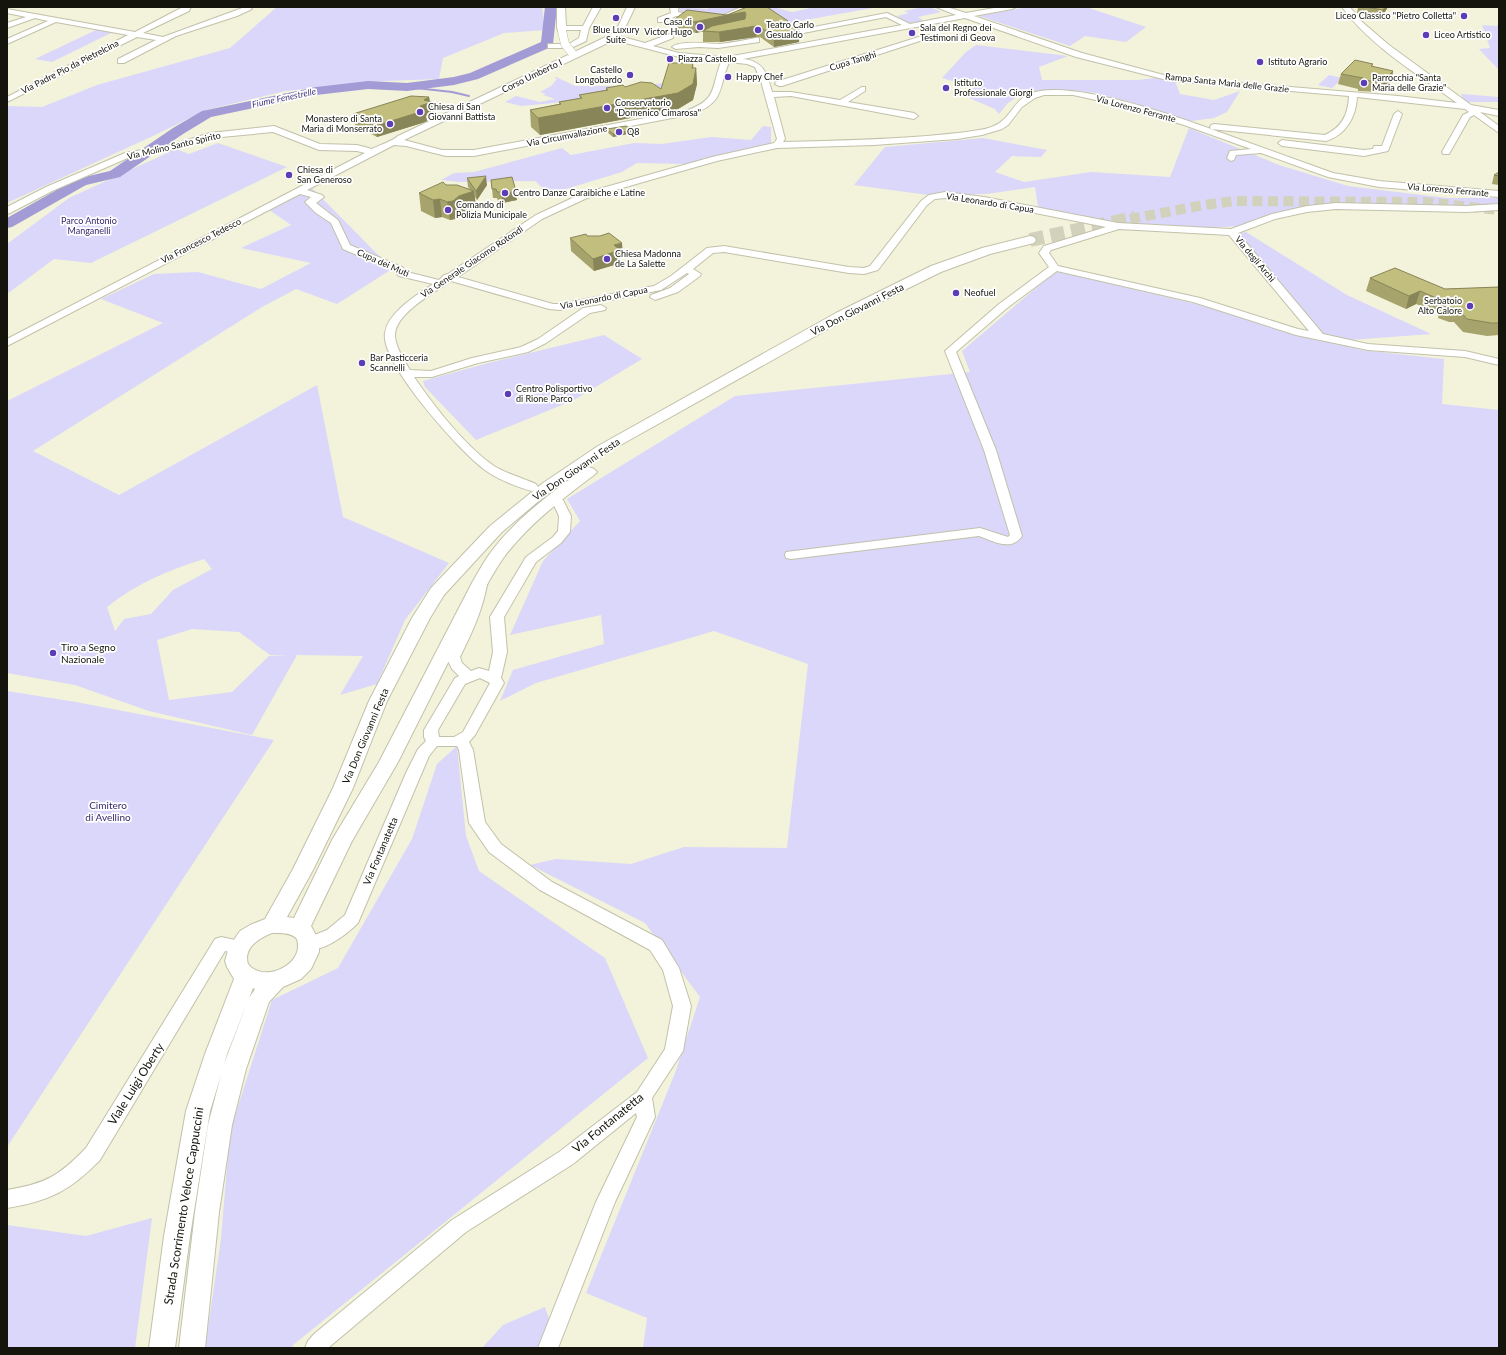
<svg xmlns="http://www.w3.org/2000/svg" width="1506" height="1355" viewBox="0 0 1506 1355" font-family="Lato,sans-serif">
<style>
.green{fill:#dad7fa;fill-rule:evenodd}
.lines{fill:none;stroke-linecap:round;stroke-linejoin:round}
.stream{stroke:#a29bd5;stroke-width:2}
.river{fill:#a29bd5;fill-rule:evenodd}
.major-tunnel-far1{stroke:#d2d1bb;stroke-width:10;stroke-dasharray:10 5.5;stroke-linecap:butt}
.major-tunnel{stroke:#d2d1bb;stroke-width:14;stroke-dasharray:14 7;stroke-linecap:butt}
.minor-casing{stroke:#c2c1aa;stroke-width:2}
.major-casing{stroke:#c2c1aa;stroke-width:2}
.minor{fill:#fff;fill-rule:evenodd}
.major{fill:#fff;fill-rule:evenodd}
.minor-bridge-casing{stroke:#c2c1aa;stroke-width:9;stroke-linecap:butt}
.minor-bridge{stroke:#fff;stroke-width:8}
.wall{fill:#a7a36c}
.shaded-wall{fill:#888558}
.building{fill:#c2be7e;stroke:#888558}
.poi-dot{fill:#5d3db6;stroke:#fff;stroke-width:1.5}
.labels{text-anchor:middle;stroke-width:3.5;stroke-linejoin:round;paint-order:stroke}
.far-poi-label{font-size:9px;fill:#14140c;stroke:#fff;text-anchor:start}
.far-street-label{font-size:9px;fill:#14140c;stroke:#fff}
.far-water-label{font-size:9px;font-style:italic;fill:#46387e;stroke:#fff}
.far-park-label{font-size:9px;fill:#37276b;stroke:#fff}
.street-label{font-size:10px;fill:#14140c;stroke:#fff}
.poi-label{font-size:10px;fill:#14140c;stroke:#fff;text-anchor:start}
.park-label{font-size:10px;fill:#37276b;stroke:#fff}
.near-street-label{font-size:12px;fill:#14140c;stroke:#fff}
</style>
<rect width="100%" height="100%" fill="#f3f2da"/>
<path class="green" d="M277 7H542L545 30 504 33 443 58 439 79 383 81 285 91 206 110 155 135 7 203V106L42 107 97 85 230 48Z
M681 7 707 9 710 7H740L713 19 683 12 679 11Z
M773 7 792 12 815 7H878L778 25 759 12Z
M922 7H930L941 12 918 17 924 21 910 24 897 16 909 13 904 11Z
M1028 7H1086L1146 27 1126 42 1085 36 1070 46 979 16Z
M1499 20V70L1479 49 1490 48 1482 25 1497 26Z
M98 29 113 32 52 62 35 59Z
M976 45 1068 56 1039 67 1042 80H1138L1155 78 1175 81 1180 94 1214 100 1240 91 1227 112 1214 118 1184 122 1130 102 1095 93 1067 90 1025 91 1008 103 999 114 995 109 969 98 974 87 942 78 966 52Z
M1329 75 1343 78 1332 88 1318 85Z
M556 77 575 86H630L667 83 665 88 596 99 521 106 505 102 516 96 540 102 555 99 543 95 546 94 540 92 551 86 557 79 554 78Z
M1461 94 1499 97V102H1465Z
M763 126 771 127V146L686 164 637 163 622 172 549 194 535 181 460 182 441 180 454 173 474 172 562 148 571 155 634 143 662 144 711 137 751 140Z
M1189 128 1279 165 1348 186 1447 198H1499V203L1453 207 1322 204 1288 211 1239 226 1207 228 1122 225 1038 207 1035 187 986 194 928 195 854 185 885 147 983 138 1047 150 1041 157 1012 156 995 172 1024 182 1091 172 1170 177Z
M218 143 287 167 91 263 54 259 7 294V244L69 198 176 149 189 154Z
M311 187 392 269 337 304 296 289 262 307 33 451 119 495 317 385 343 517 449 563 405 620 377 684 340 695 363 656 297 655 252 735 149 711 75 685 7 673V401L163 323 101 299 154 274 198 272 261 289 311 263 241 248 291 225 268 209ZM204 559 212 569 173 590 151 614 124 619 115 631 107 607C136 584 168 570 204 559ZM192 629 239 632 270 655H289L269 656 232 692 169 700 157 640Z
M1246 232 1347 295 1431 334 1350 340 1322 334 1237 234Z
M1056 271 1192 303 1361 350 1444 359 1442 404 1499 410V1348H643L647 1318 586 1293 675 1073 700 997 645 923 530 865 556 859 631 864 684 847 787 848 808 664 714 631 536 683 500 701 513 670 604 644 601 615 510 635 543 561 580 521 567 499 735 396 970 372 962 351Z
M604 335 642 359 574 400 476 440 425 387 423 381 492 362Z
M7 691 76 702 274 740 7 1147Z
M457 746 466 836 479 871 605 958 648 1058 293 1345 292 1348H205L221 1239 230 1131 272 1000 338 968 412 839 437 764Z
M152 1218 135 1348H7V1225L86 1236Z
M545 1307 551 1325 542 1348H482L503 1325Z"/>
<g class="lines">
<path class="stream" d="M407 87 452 92 469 96"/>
<path class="river" d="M545 7H557L553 44 551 47 478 79 454 85 407 91 368 89 316 95 211 117 183 134 120 177 86 185 12 227 7 228V218L76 179 110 171 173 128 202 111 316 87 368 81 407 83 454 77 470 73 541 42Z"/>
<path class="major-tunnel-far1" d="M1130 219 1204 205 1236 201 1424 202 1499 210"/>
<path class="major-tunnel" d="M1030 240 1135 218"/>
<g class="minor-casing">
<path id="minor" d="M183 7H191L189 11 143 33 163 37 245 7H249L252 9 237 16 176 36 124 63H118V59L156 40 137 37 7 102V97L128 35 56 22 7 44V39L48 21 35 18 7 28V23L26 17 7 13V9L135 32Z
M557 7H565L566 26H583L593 7H601L589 28 586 41 571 48H548V44H569L579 38 581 30H566L565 33H559L557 28Z
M627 7H635L623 32 619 36 645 43 670 34H673V38L653 46 679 53 727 57 902 25 886 17 793 35 789 33 793 31 887 13 910 24 956 15 936 7H947L966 13 1000 7H1016L1012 9 974 16 1082 53 1171 77 1398 96 1457 103C1419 75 1370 46 1342 7H1350L1361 21 1389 45 1471 105 1499 110V116L1480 112 1499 126V133L1474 115 1470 117 1449 154H1443L1442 152 1463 115 1469 112 1465 109 1357 97C1356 117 1346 135 1326 141L1211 129 1333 173 1379 181 1499 191V197L1379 187 1328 177 1261 153 1236 155 1234 160 1231 161 1227 158 1230 151 1251 149 1184 125 1114 104 1073 95H1044L1035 98 1022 107 1008 125 1002 129 982 135 957 139 874 145 777 148 717 161 587 198 542 219 458 277 553 304H560L654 286 671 276 707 248 724 246 849 267 864 268 870 266 921 201 929 195 945 192 984 197 1118 223 1231 229 1272 214 1307 206 1336 203 1466 206 1499 204V210L1466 212 1336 209 1307 212 1275 219 1238 233 1323 334 1368 344 1465 351 1499 359V365L1465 357 1368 350 1296 335 1193 302 1057 271 1007 308 956 352 996 450 1022 536C1011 552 993 541 979 536L791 559 786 558 785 555 786 552 980 528 1008 537 1010 535 984 450 945 351 999 304 1049 267 1039 253 1044 246 1106 227 984 203 945 198 935 199 927 205 878 270 864 274 849 273 724 252 713 253 693 269 701 274 700 276 678 292 655 300 650 297 651 295 670 288 689 274 687 273 661 290 560 310 549 309 451 281C435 292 394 314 395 336 396 348 404 360 410 370L431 371 472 358 521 347 538 339 583 308 601 305 606 308 605 310 590 313 546 343 528 352 478 363 432 377H414C434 406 465 446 494 466 507 474 523 478 536 484L538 487 536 490 532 491C517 487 497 479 485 470 460 452 380 363 385 333 388 312 417 295 433 284L399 276 394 271 343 249 331 223 316 213 305 202 311 197 300 194 7 346V339L365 153 357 151 319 150 273 132 211 138 172 150 130 157 52 191 10 213 7 214V207L46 187 125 153 171 145 210 133 274 126 320 144 357 145 372 149C379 145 393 141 398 136L610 35 616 31ZM965 18 1076 57 1171 81 1349 96C1348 115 1342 127 1325 135L1214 124 1211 125 1210 127 1211 129C1172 115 1067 78 1029 94 1016 100 1012 113 1002 121 996 126 987 129 979 130 957 134 935 135 913 137 870 140 827 141 783 142L785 139 774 97 791 96 914 119 918 116 914 113 848 102 865 91V87H862L840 100 791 92H772C767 74 764 61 743 59ZM614 40 679 57 721 62C711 87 718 99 688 110L474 150H442L404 140ZM729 62 747 64 755 67 761 81 777 139 774 143 712 157 581 194 536 215 448 274 444 275 439 280 407 272 402 267 350 245 338 220 316 203 324 197 322 195 307 190 394 145 406 146 446 156H474L693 114C725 102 718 89 729 62ZM1119 229 1229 235 1309 331 1298 329 1200 298 1058 266 1049 253 1051 250Z
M672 7H680L678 9V12L715 19 741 7H751L716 23 676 16 664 22H658V18L671 13 670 9Z
M925 35H928L932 37 782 86H779L775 84 776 82Z
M756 38H759V42L718 48 699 47 676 49 672 47C681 40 707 44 719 44 731 43 744 40 756 38Z
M1398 111 1402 114 1388 151 1364 156 1282 146 1278 143 1282 140 1364 150 1373 149 1374 146H1382L1394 114Z
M559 499 563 500 571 516 570 532 561 543 536 562 504 617 507 652 501 678 504 683 475 735 469 742 473 750 485 822 501 844 552 882 662 940 679 968 691 1006 683 1051 652 1098 655 1117 615 1202 558 1348H538L596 1202 637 1117 636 1113 573 1164 466 1232 328 1348H305L308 1341 314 1334 452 1220 559 1152 637 1092 665 1049 673 1006 663 970 650 950 540 890 489 852 469 823 459 750 457 746H437L429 756 358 923C346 935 321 954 304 949L302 944 304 939 327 930 345 915 406 773 418 749 426 741 424 737V730L455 678 459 676 452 669 446 657 467 614 473 585 475 582H485L487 585C482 611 472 633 460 657L462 663 471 671 479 668 489 671 493 652 490 617 526 557 553 537 558 531 559 516 553 503 555 500ZM480 678 490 683 463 732 454 737H439L438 730 465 684Z
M221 937 245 942 247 947 245 952 239 954 225 951 100 1160C70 1191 49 1201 7 1208V1190C45 1184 59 1176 86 1148L215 939Z"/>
</g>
<g class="major-casing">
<path id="major" d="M1030 236 1034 237 1036 240 1034 243 990 254 941 272 846 319 608 452 584 469 589 467 594 469 597 472 594 475C562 499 528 525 504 557 498 565 494 573 489 581L398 762 352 841 311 926 319 941V952L311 969 301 979 283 987 269 1002 246 1069 232 1125 219 1212 205 1348H179L195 1212 208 1125 221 1075 210 1111 190 1236 175 1348H149L164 1236 186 1111 205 1054 234 979 227 967 225 961 229 947 240 931 250 925 265 919 293 869 333 788 369 701 412 618 431 588 490 526 543 483 598 446 836 313 931 266 982 248ZM580 472C548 495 515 520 491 552 484 561 479 571 473 581L379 762 332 840 294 918 287 917 313 870 353 788 387 701 430 618 444 595 502 532 553 489ZM272 933C279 933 290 932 296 938 298 940 298 944 298 947 297 968 262 982 248 964 243 948 259 938 272 933ZM253 988 255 989 249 998 224 1064 227 1054Z"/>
</g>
<use href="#minor" class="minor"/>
<use href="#major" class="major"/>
<g class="minor-bridge-casing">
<path id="minor-bridge" d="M562 31 565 44 572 53"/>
</g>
<use href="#minor-bridge" class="minor-bridge"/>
</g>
<path class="wall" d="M747 7 788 24 799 42 774 47 760 37H756L720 42H703V31L696 33 676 29 675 19 727 23V15Z
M1358 7H1388L1381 18 1357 13Z
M1373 64 1372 67 1393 71 1391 82 1380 92 1358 91V89L1338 84 1341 74Z
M693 68H696L697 84 693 100 678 109 540 135 531 127 530 110 559 104V102L580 98 579 95 606 90V88L625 87 661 89Z
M429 97 430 102 434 114 426 116 427 121 422 123 377 137 355 125 353 114Z
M607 129 632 130V133L613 137 607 132Z
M1499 172V185L1492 184 1494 175Z
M467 178 487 185 477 200 475 197 476 208 461 214 455 219 450 220 442 217 435 218 421 211 419 193 446 185 470 189 468 187Z
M491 180 517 200 502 203V201H498L497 198H493Z
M587 236 623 255 620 256 621 263 594 271 571 251 570 238Z
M1370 278 1445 289 1499 287V335L1487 336 1463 332 1454 322H1449L1438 318 1439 313 1416 304 1406 309 1366 291Z"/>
<path class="shaded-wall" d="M1385 7H1388L1381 18 1383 10Z
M745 12V22L727 26V15Z
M727 15V26L696 33 695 22Z
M756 26V37L720 42 719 32Z
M800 32 799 42 774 47V36Z
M693 63 694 79 696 68 697 84 693 100 678 109 540 135 538 118 678 93 692 68Z
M1393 71 1391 82 1380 92 1383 82Z
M429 97 430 103 432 102 434 114 426 116 427 121 422 123 377 137 375 126 420 106 424 100Z
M632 130V133L613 137V134Z
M486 176 487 185 477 200 476 191Z
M474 191 476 208 461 214 455 219 450 220 447 202 459 196Z
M516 191 517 200 502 203V194Z
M440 199 442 217 435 218 433 200Z
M622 243 623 255 620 256 621 263 594 271 593 259 614 245Z
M1420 291 1416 304 1406 309 1409 296Z"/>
<path class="building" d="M747 7H767L788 21 786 23 800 32 774 36 760 27 756 26 719 32 703 31 712 26 745 19 746 14 745 12 727 15Z
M1366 7H1385L1383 10Z
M687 10 727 15 695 22 675 19Z
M1355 60 1373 64 1371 66 1393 71 1383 82 1360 80 1363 78 1341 74Z
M669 63H693L692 68H696L693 84 678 93 538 118 530 110 561 104 559 102 582 98 579 95 608 90 606 88 623 85 625 87 641 82 652 83 661 89Z
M411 96 429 97 424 100 432 102 420 106 425 109 420 112 375 126 353 114Z
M626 126 632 130 613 134 607 129Z
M1499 172V176L1494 175Z
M486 176 476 191 467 178Z
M512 177 516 191 502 194 501 192H497L496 189H492L491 180Z
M443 182 446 185H457L474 191 459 196 453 201 447 202 440 199 433 200 419 193Z
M609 233 622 243 614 245 620 250 593 259 570 238 586 234 587 236H600Z
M1395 268 1445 289 1499 287V323H1491L1467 319 1458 309H1453L1442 305 1443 301 1420 291 1409 296 1370 278Z"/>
<g class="poi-dot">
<circle cx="1464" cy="16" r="4"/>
<circle cx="616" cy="18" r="4"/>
<circle cx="700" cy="27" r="4"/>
<circle cx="758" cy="30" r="4"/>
<circle cx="912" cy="33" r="4"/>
<circle cx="1426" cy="35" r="4"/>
<circle cx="670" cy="59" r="4"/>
<circle cx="1260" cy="62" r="4"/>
<circle cx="630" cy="75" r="4"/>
<circle cx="728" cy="77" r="4"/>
<circle cx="1364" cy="83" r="4"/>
<circle cx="946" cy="88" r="4"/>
<circle cx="607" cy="108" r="4"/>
<circle cx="420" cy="112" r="4"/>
<circle cx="390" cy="124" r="4"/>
<circle cx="619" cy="132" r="4"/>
<circle cx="289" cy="175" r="4"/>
<circle cx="505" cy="193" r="4"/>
<circle cx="448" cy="210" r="4"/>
<circle cx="607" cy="259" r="4"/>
<circle cx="956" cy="293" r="4"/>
<circle cx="1470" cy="306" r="4"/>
<circle cx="362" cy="363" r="4"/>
<circle cx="508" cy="394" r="4"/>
<circle cx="53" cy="653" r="4"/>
</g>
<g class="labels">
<g class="far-poi-label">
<text x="1456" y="19" text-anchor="end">Liceo Classico "Pietro Colletta"</text>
<text x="692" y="25" text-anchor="end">Casa di<tspan x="692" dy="10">Victor Hugo</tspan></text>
<text x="766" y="28">Teatro Carlo<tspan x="766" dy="10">Gesualdo</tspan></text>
<text x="920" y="31">Sala del Regno dei<tspan x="920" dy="10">Testimoni di Geova</tspan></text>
<text x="616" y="33" text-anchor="middle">Blue Luxury<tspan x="616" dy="10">Suite</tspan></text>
<text x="1434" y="38">Liceo Artistico</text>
<text x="678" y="62">Piazza Castello</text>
<text x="1268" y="65">Istituto Agrario</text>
<text x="622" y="73" text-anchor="end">Castello<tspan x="622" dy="10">Longobardo</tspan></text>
<text x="736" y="80">Happy Chef</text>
<text x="1372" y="81">Parrocchia "Santa<tspan x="1372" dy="10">Maria delle Grazie"</tspan></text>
<text x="954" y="86">Istituto<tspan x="954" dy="10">Professionale Giorgi</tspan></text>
<text x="615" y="106">Conservatorio<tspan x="615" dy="10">"Domenico Cimarosa"</tspan></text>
<text x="428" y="110">Chiesa di San<tspan x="428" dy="10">Giovanni Battista</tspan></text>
<text x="382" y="122" text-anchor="end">Monastero di Santa<tspan x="382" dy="10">Maria di Monserrato</tspan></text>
<text x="627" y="135">Q8</text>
<text x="297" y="173">Chiesa di<tspan x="297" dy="10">San Generoso</tspan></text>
<text x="513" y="196">Centro Danze Caraibiche e Latine</text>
<text x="456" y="208">Comando di<tspan x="456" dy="10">Polizia Municipale</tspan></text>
<text x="615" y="257">Chiesa Madonna<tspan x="615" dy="10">de La Salette</tspan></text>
<text x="964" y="296">Neofuel</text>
<text x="1462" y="304" text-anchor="end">Serbatoio<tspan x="1462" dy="10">Alto Calore</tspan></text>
<text x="370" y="361">Bar Pasticceria<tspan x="370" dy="10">Scannelli</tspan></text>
<text x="516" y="392">Centro Polisportivo<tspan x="516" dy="10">di Rione Parco</tspan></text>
</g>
<g class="far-street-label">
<text transform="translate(853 61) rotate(-17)" y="3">Cupa Tanghi</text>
<text transform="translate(70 67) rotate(-27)" y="3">Via Padre Pio da Pietrelcina</text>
<text transform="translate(532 76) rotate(-26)" y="3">Corso Umberto I</text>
<text transform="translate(1227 83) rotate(6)" y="3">Rampa Santa Maria delle Grazie</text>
<text transform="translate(1136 109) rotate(15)" y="3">Via Lorenzo Ferrante</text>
<text transform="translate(567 136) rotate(-11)" y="3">Via Circumvallazione</text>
<text transform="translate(174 146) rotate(-13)" y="3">Via Molino Santo Spirito</text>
<text transform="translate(1448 190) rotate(5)" y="3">Via Lorenzo Ferrante</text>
<text transform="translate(990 203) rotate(9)" y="3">Via Leonardo di Capua</text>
<text transform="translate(201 241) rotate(-27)" y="3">Via Francesco Tedesco</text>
<text transform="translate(1255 259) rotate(50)" y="3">Via degli Archi</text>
<text transform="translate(472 262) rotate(-34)" y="3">Via Generale Giacomo Rotondi</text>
<text transform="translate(383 263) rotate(24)" y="3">Cupa dei Muti</text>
<text transform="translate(604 298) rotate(-11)" y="3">Via Leonardo di Capua</text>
</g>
<g class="far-water-label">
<text transform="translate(284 98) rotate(-12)" y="3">Fiume Fenestrelle</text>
</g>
<g class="far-park-label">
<text x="89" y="224">Parco Antonio<tspan x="89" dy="10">Manganelli</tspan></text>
</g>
<g class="street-label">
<text transform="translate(857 309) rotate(-27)" y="4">Via Don Giovanni Festa</text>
<text transform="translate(576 469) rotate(-34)" y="4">Via Don Giovanni Festa</text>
<text transform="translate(365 736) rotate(-67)" y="4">Via Don Giovanni Festa</text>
<text transform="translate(380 851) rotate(-67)" y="4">Via Fontanatetta</text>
</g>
<g class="poi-label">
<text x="61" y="651">Tiro a Segno<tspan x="61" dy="12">Nazionale</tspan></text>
</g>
<g class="park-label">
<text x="108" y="809">Cimitero<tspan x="108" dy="12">di Avellino</tspan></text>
</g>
<g class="near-street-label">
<text transform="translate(136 1084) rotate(-58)" y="4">Viale Luigi Oberty</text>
<text transform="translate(608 1123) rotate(-39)" y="4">Via Fontanatetta</text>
<text transform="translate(184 1206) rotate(-81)" y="4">Strada Scorrimento Veloce Cappuccini</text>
</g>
</g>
<rect width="1506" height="1355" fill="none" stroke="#14140c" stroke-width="16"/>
</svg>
